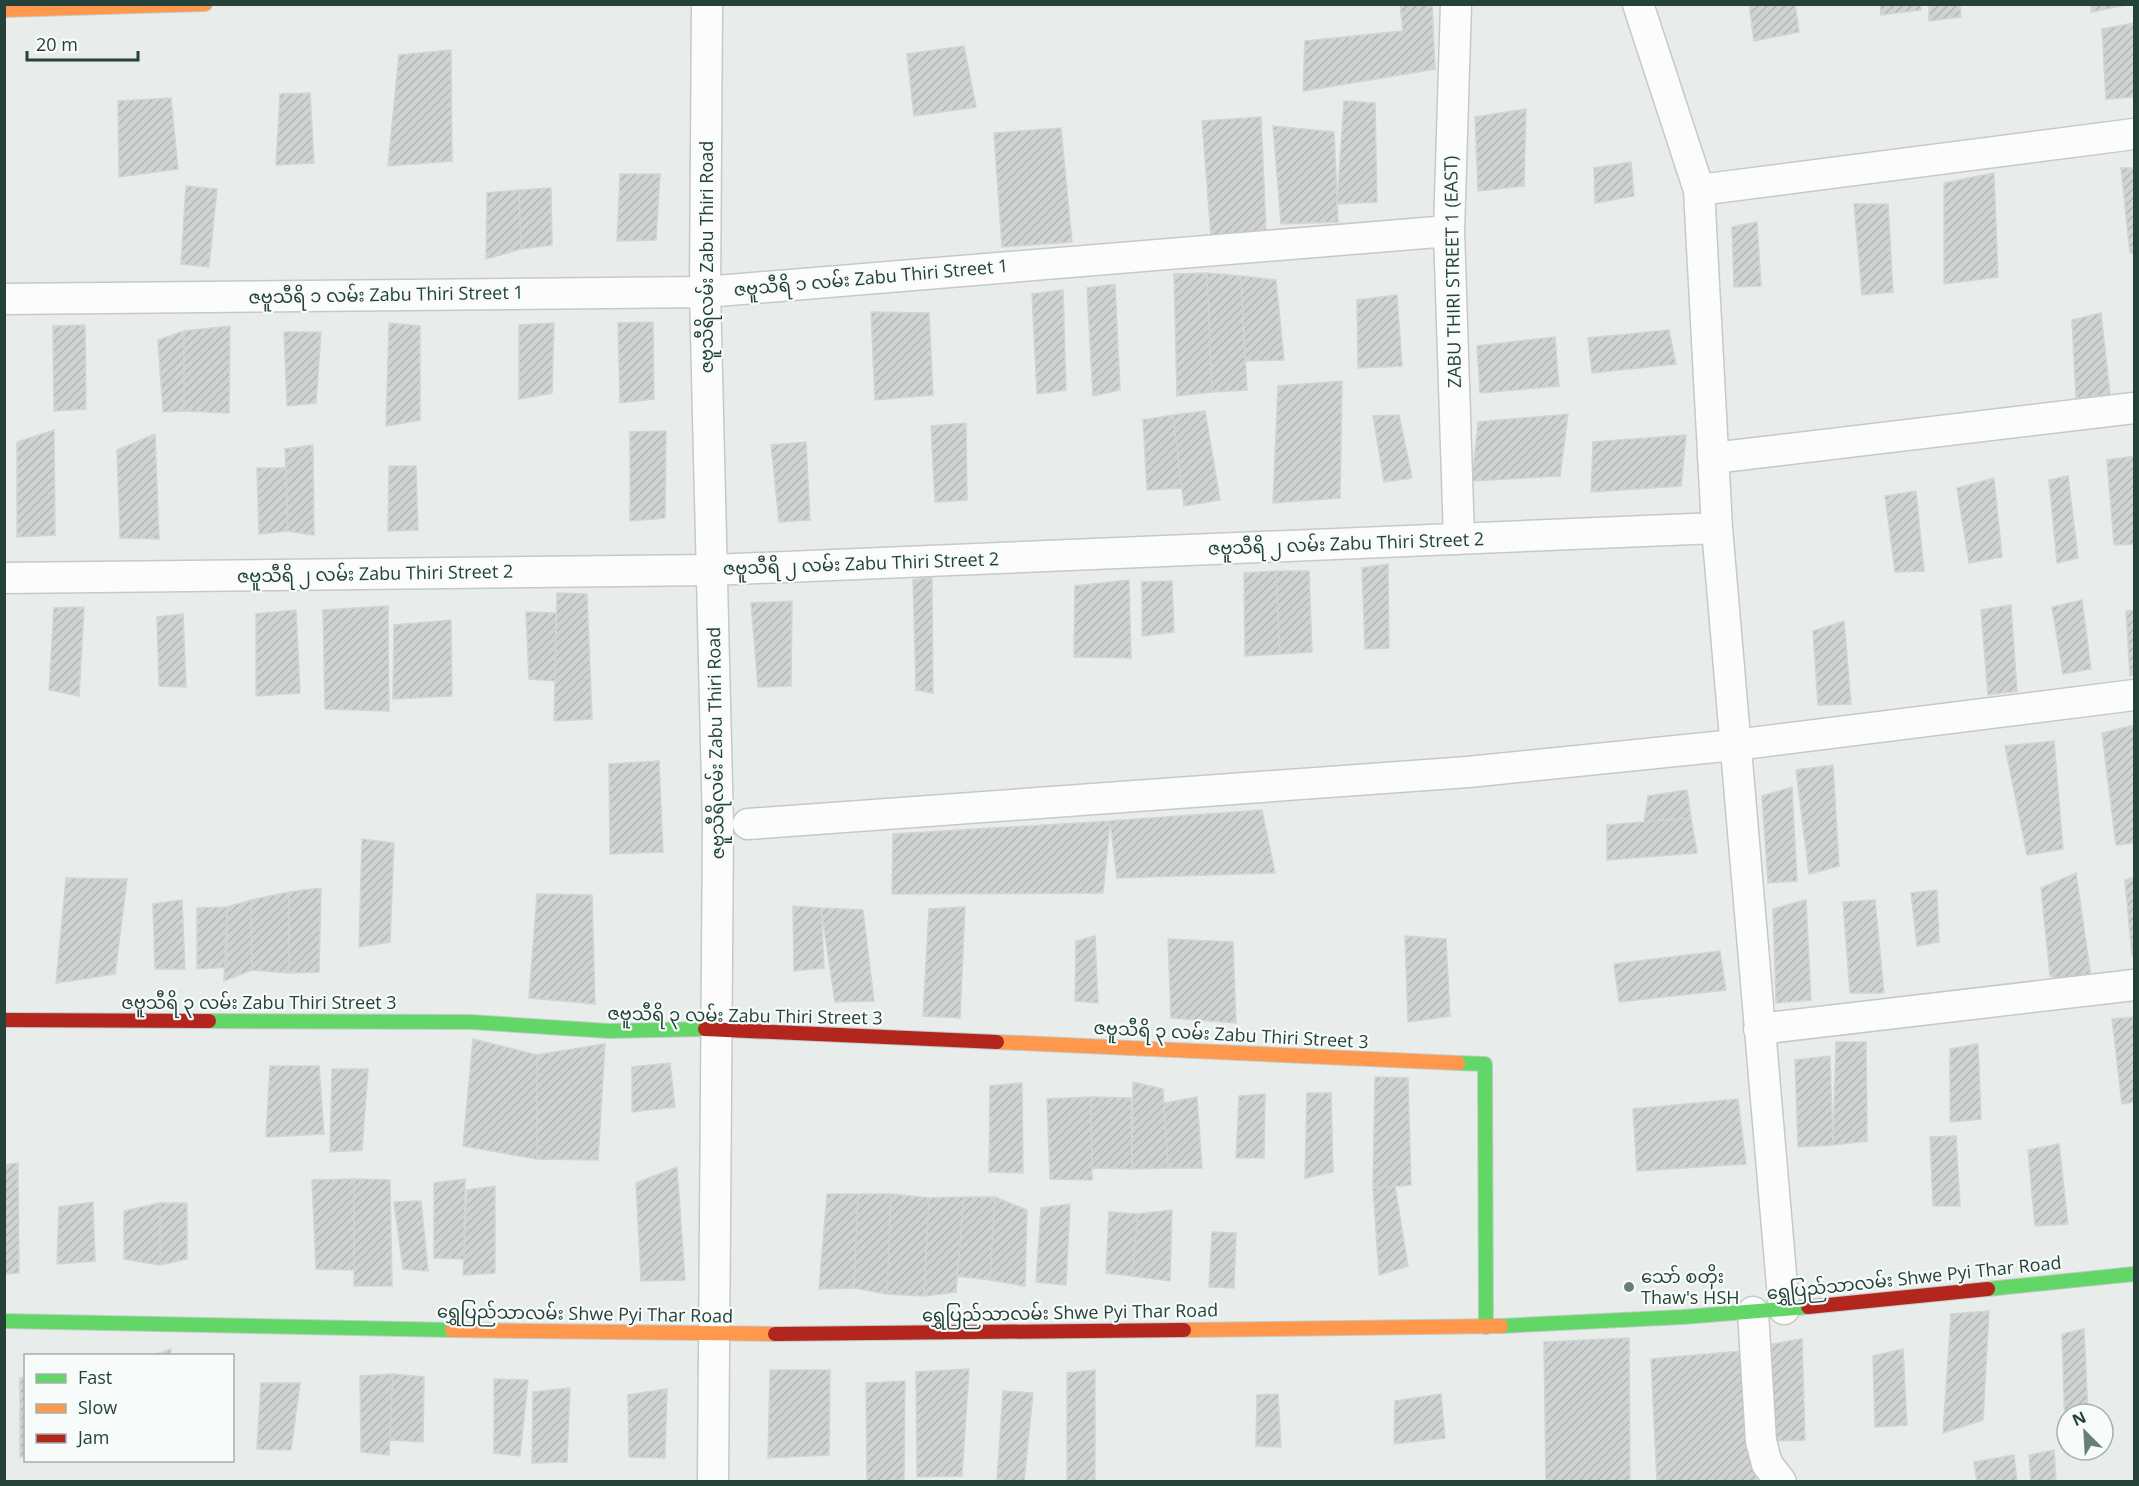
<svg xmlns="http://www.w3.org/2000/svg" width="2139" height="1486" viewBox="0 0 2139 1486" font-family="'Open Sans','Noto Sans Myanmar',sans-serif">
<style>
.building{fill:url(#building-hatch);stroke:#d1d6d4;stroke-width:1.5}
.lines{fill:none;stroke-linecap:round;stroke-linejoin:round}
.street-casing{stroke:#c5cac8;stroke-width:33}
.fast-casing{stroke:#c3cbc8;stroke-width:16}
.slow-casing{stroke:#c3cbc8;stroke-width:16}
.jam-casing{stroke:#c3cbc8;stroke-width:16}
.street{stroke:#fcfcfc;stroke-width:30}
.fast{stroke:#63d668;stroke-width:14}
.slow{stroke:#ff974d;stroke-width:14}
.jam{stroke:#b3261e;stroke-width:14}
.poi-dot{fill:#697e78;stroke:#f7fbf9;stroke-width:2}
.labels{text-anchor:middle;stroke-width:4.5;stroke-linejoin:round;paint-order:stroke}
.street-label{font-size:18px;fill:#24423a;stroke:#f7fbf9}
.poi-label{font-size:18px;fill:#24423a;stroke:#f7fbf9;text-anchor:start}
</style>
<defs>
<pattern id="building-hatch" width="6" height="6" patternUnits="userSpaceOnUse" patternTransform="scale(1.5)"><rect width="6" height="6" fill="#cfd4d2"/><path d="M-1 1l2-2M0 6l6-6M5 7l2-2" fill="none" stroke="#b2b7b5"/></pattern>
</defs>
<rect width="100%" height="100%" fill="#e8edeb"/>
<path class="building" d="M1400 4H1432L1435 69 1303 91 1305 41 1403 31Z
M1749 4H1795L1799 32 1754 41Z
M1880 4H1921V10L1881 15Z
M1929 4H1960L1961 17 1929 21Z
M2091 4H2131L2091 12Z
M2134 23V97L2106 99 2102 29Z
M964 46 976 107 914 116 907 54Z
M451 50 452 161 388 166 399 55Z
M310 93 314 163 276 165 280 94Z
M171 98 178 169 119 177 118 101Z
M1344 101 1375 103 1377 202 1337 204Z
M1526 109 1524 186 1478 191 1475 117Z
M1261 117 1266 231 1211 236 1202 121Z
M1273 126 1334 132 1338 222 1281 224Z
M1061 128 1072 242 1002 247 994 133Z
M1631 162 1634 196 1595 203 1594 168Z
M2121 168H2134V253H2130Z
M1994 173 1998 277 1944 284V183Z
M620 174H660L656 240 617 241Z
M186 186 217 189 209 267 181 264Z
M551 188 552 245 521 249 519 190Z
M519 190 521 249 486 259 487 193Z
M1854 204H1888L1893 292 1862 295Z
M1757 222 1761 286 1734 287 1732 227Z
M1207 273 1212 392 1177 396 1174 274Z
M1207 273 1241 276 1247 390 1212 392Z
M1241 276 1276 280 1284 360 1245 361Z
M1115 284 1120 390 1093 396 1087 288Z
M1063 290 1066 390 1037 394 1032 294Z
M1397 295 1402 366 1358 368 1357 300Z
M871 312 929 313 933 395 875 400Z
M2101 313 2110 394 2076 398 2072 320Z
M653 322 654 399 620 403 618 323Z
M389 323 420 326V420L386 426Z
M554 323 552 393 519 399V325Z
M85 325 86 409 54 411 53 326Z
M230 326 229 413 184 411V331Z
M1669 330 1676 364 1592 373 1588 338Z
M184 331V411L163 412 158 340Z
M284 332H321L316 403 287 406Z
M1555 337 1559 386 1480 393 1477 346Z
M1342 381 1340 498 1273 503 1278 386Z
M1205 411 1220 500 1184 506 1173 415Z
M1568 414 1560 476 1472 481 1478 422Z
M1173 415 1182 488 1147 490 1143 420Z
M1399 415 1412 478 1384 482 1373 416Z
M966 423 967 500 935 502 931 426Z
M54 430 55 535 17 537V442Z
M666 431 665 518 630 521V432Z
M155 434 159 539 120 538 117 450Z
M1686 435 1681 486 1591 492 1593 442Z
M806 442 810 520 779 522 771 445Z
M313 445 314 535 288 531 285 449Z
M2134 456V544L2114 545 2107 460Z
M389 466H416L418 530 388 531Z
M257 468H286L288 531 259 534Z
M2068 476 2078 558 2057 563 2049 480Z
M1994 478 2002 557 1969 563 1957 488Z
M1916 491 1924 571 1895 572 1885 496Z
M1388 564 1389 648 1365 649 1362 568Z
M1276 571 1280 654 1245 656 1244 573Z
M1276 571H1309L1312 652 1280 654Z
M932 577 933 693 916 690 913 580Z
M1129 580 1131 658 1074 657 1075 586Z
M1172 581 1174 632 1142 636V582Z
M557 593 587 594 592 719 554 721Z
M2082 600 2091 669 2063 674 2052 607Z
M792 601 791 686 758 687 751 603Z
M2011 605 2017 691 1988 695 1981 610Z
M388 606 389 711 325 709 323 610Z
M84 607 79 696 49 690 54 608Z
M296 610 300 693 256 696V614Z
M2134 610V675L2130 676 2126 611Z
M526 612 556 613 555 681 529 679Z
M183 614 186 687 159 686 157 617Z
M451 620 452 696 393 699 394 625Z
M1844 621 1851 704 1818 705 1813 631Z
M2134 725V843L2116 845 2102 733Z
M2054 741 2063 849 2027 855 2005 746Z
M659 761 663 852 610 854 609 764Z
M1833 765 1839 866 1809 874 1796 770Z
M1792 787 1797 881 1768 883 1762 796Z
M1687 790 1691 818 1644 822 1648 796Z
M1262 810 1275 873 1117 878 1110 821Z
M1691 818 1697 853 1607 860V825Z
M1110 821 1103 893 892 894 893 834Z
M362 839 394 843 390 942 359 947Z
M2076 873 2092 984 2050 976 2041 888Z
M2134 877V956H2132L2125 880Z
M66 878 127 879 115 974 56 983Z
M321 888 319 972 289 973V892Z
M1937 890 1939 942 1917 946 1911 893Z
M289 892V973L252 970 251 900Z
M537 894 592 895 595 1004 529 998Z
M182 900 185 969H155L153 904Z
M251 900 252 970 224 981 227 907Z
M1806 900 1811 1000 1776 1003 1773 909Z
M1875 900 1884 993H1850L1843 902Z
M793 906 821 908 824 968 794 971Z
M227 907V967L197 969V908Z
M965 907 960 1018 923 1016 929 909Z
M821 908 863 910 874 1001 835 1002Z
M1095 936 1098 1003 1075 1001 1076 941Z
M1405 936 1446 939 1450 1016 1408 1022Z
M1168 939 1233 942 1236 1023 1171 1018Z
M1720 951 1726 990 1619 1002 1614 964Z
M2134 1017V1102L2122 1104 2112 1019Z
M473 1039 537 1055V1159L463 1146Z
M1836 1042H1866L1867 1141 1833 1145Z
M605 1044 598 1160 537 1159V1055Z
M1978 1044 1981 1119 1950 1122V1049Z
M1830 1056 1833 1145 1798 1147 1795 1060Z
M670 1063 675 1107 632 1112V1067Z
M270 1066H319L324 1134 266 1137Z
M332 1069H368L362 1150 330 1152Z
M1375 1077 1408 1078 1411 1185 1373 1188Z
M1133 1082 1163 1089 1168 1168 1132 1169Z
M1022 1083 1023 1173 989 1172 990 1086Z
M1307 1093H1331L1333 1172 1305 1178Z
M1265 1094 1264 1158H1236L1239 1096Z
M1091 1097 1092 1180 1050 1179 1047 1099Z
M1091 1097 1131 1098 1132 1169 1092 1168Z
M1197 1097 1202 1168H1168L1164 1103Z
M1738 1099 1746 1164 1637 1171 1633 1109Z
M1956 1136 1960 1206H1933L1930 1137Z
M2059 1144 2068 1224 2035 1226 2028 1150Z
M18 1163 19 1273 4 1274V1165Z
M677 1167 685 1280 641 1281 636 1183Z
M354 1179 390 1180 392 1286H354Z
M354 1179V1270L316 1269 312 1180Z
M465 1179 464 1259 434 1258V1183Z
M495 1186V1273L463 1275 467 1190Z
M1395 1186 1408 1266 1379 1275 1373 1188Z
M827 1194H858L854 1288 819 1289Z
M858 1194H891L887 1294 854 1288Z
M891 1194 929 1198 924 1296 887 1294Z
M964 1197 956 1292 924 1296 929 1198Z
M964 1197H995L990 1280 957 1276Z
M995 1197 1027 1210 1025 1286 990 1280Z
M421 1201 428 1271 403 1269 394 1202Z
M93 1202 95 1261 57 1264 59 1207Z
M160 1203H187V1259L160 1265Z
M160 1203V1265L124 1259V1211Z
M1070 1204 1066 1285 1036 1282 1041 1208Z
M1172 1210 1170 1281 1132 1276 1138 1214Z
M1109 1212 1138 1214 1132 1276 1106 1273Z
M1212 1232 1236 1233 1234 1288 1209 1287Z
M1989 1311 1983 1420 1943 1433 1951 1314Z
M2084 1329 2088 1414H2067V1429H2065L2062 1334Z
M1629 1338 1630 1482H1546L1544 1342Z
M1802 1339 1805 1440 1764 1441 1772 1344Z
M171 1349 170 1356H150Z
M1903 1349 1907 1425 1875 1427 1873 1356Z
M1741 1351 1757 1482H1657L1651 1359Z
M969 1369 962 1476 917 1477 916 1372Z
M770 1370H830L829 1455 768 1458Z
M1095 1370V1482H1067V1373Z
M393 1374 389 1455 361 1452 360 1376Z
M393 1374 424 1377 423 1442 390 1440Z
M26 1377V1457H20V1378Z
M494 1379 528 1380 520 1456 494 1453Z
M905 1381 904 1480 867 1482 866 1383Z
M261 1383H300L291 1450 257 1449Z
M570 1388 567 1462 532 1463 533 1392Z
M667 1389 665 1458 629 1457 628 1395Z
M1003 1391 1033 1393 1024 1482 997 1480Z
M1278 1394 1281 1447 1256 1446 1257 1395Z
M1441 1394 1445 1438 1394 1444 1395 1401Z
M2054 1450 2056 1482H2031L2029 1455Z
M2014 1455 2017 1482H1977L1974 1462Z"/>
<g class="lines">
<g class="street-casing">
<path id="street" d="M707 4 705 292 718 826 713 1482
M1456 4 1449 231 1459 539
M1638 4 1699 190 1717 528 1784 1309
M1699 190 2134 134
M4 299 705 292 1449 231
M1713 458 2134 408
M4 578 712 570 1717 528
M748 824 1468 772 1735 745 2134 695
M1759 1029 2134 985
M1753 1312 1761 1441 1767 1464 1781 1482"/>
</g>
<g class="fast-casing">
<path id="fast" d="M209 1021 471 1022 609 1031 705 1029
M1458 1063 1485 1064 1486 1327
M1988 1289 2134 1274
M4 1321 452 1330
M1501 1326 1683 1317 1808 1307"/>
</g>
<g class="slow-casing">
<path id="slow" d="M4 10 205 4
M997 1042 1458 1063
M452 1330 775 1334
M1184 1330 1501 1326"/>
</g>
<g class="jam-casing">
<path id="jam" d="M4 1020 209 1021
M705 1029 997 1042
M1808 1307 1988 1289
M775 1334 1184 1330"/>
</g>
<use href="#street" class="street"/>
<use href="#fast" class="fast"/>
<use href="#slow" class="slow"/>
<use href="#jam" class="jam"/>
</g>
<circle class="poi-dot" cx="1629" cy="1287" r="6"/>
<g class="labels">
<g class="street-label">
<text transform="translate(707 257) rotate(-90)" y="6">ဇဗူသီရိလမ်း Zabu Thiri Road</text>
<text transform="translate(1453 272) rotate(-91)" y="6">ZABU THIRI STREET 1 (EAST)</text>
<text transform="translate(871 278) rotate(-5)" y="6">ဇဗူသီရိ ၁ လမ်း Zabu Thiri Street 1</text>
<text transform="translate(386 295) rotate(-1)" y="6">ဇဗူသီရိ ၁ လမ်း Zabu Thiri Street 1</text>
<text transform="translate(1346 544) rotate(-2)" y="6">ဇဗူသီရိ ၂ လမ်း Zabu Thiri Street 2</text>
<text transform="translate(861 564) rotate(-2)" y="6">ဇဗူသီရိ ၂ လမ်း Zabu Thiri Street 2</text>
<text transform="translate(375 574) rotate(-1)" y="6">ဇဗူသီရိ ၂ လမ်း Zabu Thiri Street 2</text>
<text transform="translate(716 743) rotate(-91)" y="6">ဇဗူသီရိလမ်း Zabu Thiri Road</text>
<text x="259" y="1009">ဇဗူသီရိ ၃ လမ်း Zabu Thiri Street 3</text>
<text transform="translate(745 1016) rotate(1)" y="6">ဇဗူသီရိ ၃ လမ်း Zabu Thiri Street 3</text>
<text transform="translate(1231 1035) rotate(3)" y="6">ဇဗူသီရိ ၃ လမ်း Zabu Thiri Street 3</text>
<text transform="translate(1914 1278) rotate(-6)" y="6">ရွှေပြည်သာလမ်း Shwe Pyi Thar Road</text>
<text transform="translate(1070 1313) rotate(-1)" y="6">ရွှေပြည်သာလမ်း Shwe Pyi Thar Road</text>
<text transform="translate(585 1314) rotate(1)" y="6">ရွှေပြည်သာလမ်း Shwe Pyi Thar Road</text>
</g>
<g class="poi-label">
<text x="1641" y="1283">သော် စတိုး<tspan x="1641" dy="21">Thaw's HSH</tspan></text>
</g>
</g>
<rect width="2139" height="1486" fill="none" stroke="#24423a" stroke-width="12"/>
<rect x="24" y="1354" width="210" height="108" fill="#f7fbf9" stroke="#a3b1ad" stroke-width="1.5"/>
<rect x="36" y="1374" width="30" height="9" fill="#63d668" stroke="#a3b1ad" stroke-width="1.5"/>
<text x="78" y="1384" font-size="18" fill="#24423a">Fast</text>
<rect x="36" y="1404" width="30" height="9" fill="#ff974d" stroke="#a3b1ad" stroke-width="1.5"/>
<text x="78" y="1414" font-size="18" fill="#24423a">Slow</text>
<rect x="36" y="1434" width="30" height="9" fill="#b3261e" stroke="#a3b1ad" stroke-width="1.5"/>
<text x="78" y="1444" font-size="18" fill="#24423a">Jam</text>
<g transform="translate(2085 1432) rotate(336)"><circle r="28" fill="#f7fbf9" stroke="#a3b1ad" stroke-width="1.5"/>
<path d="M0-4.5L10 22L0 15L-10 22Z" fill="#697e78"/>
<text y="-9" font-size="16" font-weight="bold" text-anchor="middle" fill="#24423a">N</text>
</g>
<path d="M27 51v9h111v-9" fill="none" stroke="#24423a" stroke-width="3"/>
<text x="36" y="51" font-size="18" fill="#24423a" stroke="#f7fbf9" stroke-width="4.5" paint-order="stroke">20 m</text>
</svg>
